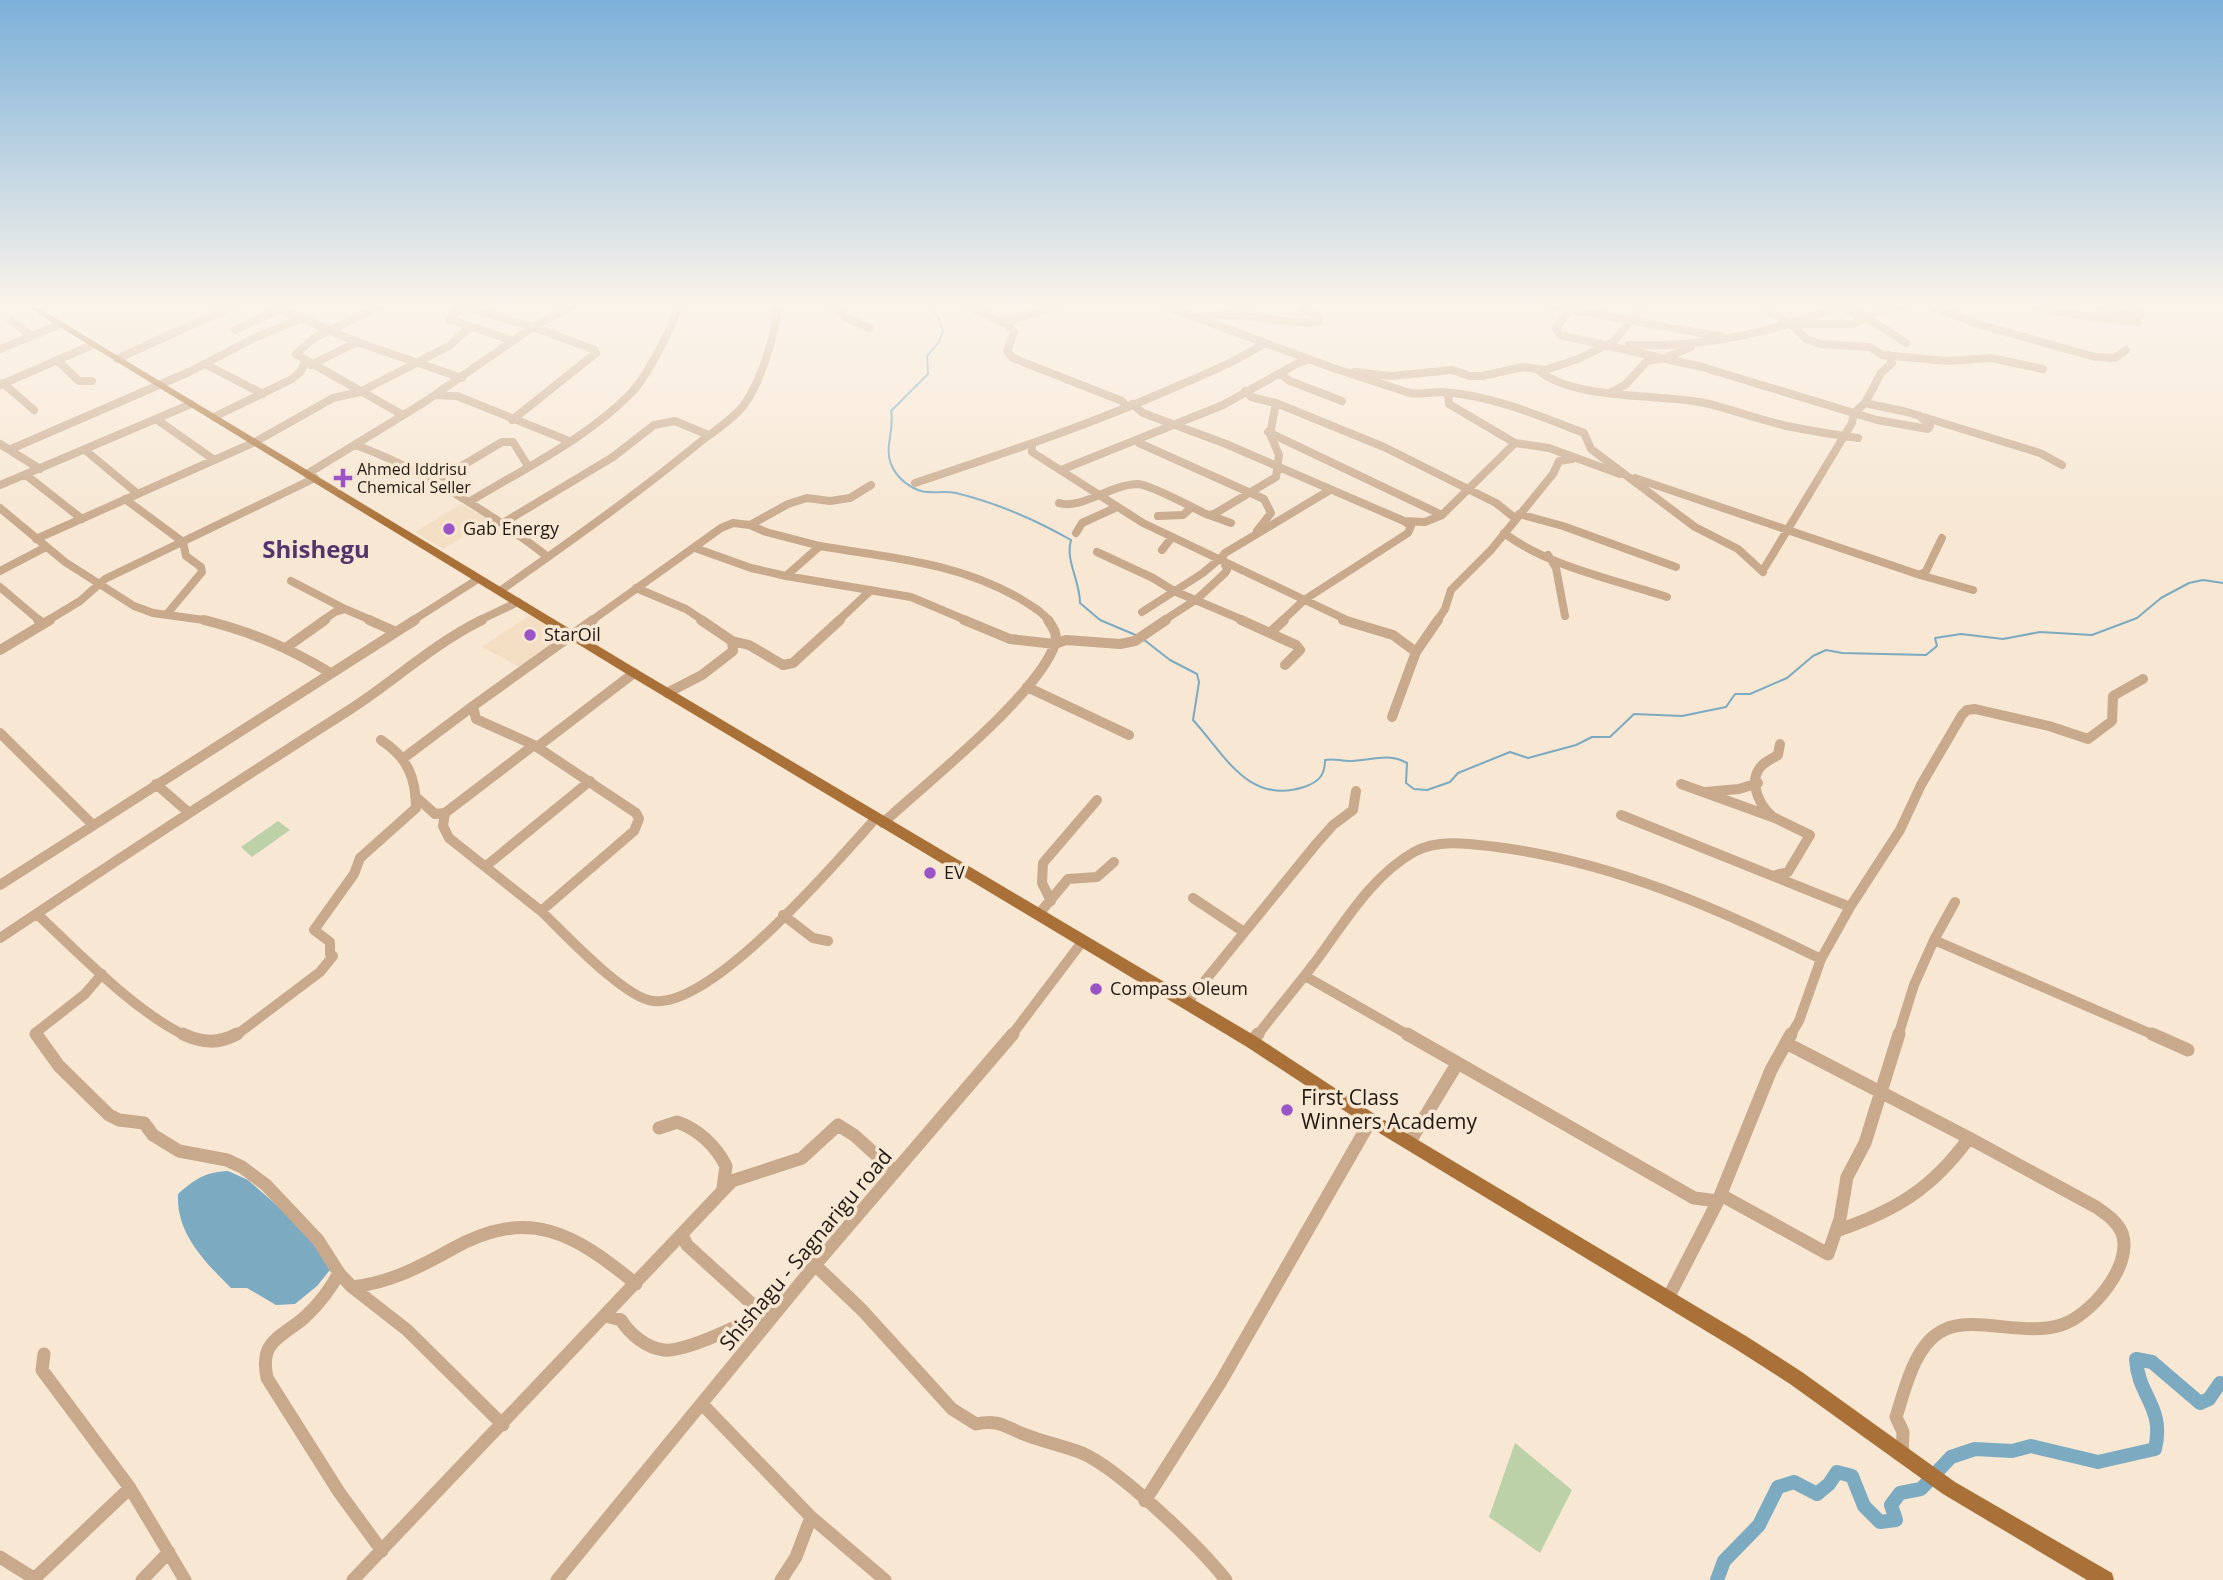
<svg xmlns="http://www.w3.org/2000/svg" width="2223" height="1580" viewBox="0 0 2223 1580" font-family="'Open Sans',sans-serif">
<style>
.built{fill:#f3dec3}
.green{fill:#bdd1a9}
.water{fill:#7baac1}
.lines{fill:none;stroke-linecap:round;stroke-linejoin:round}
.stream{stroke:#7baac1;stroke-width:2}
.river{stroke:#7baac1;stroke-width:14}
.minor-far2{stroke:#c8a98c;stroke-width:8}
.minor-far1{stroke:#c8a98c;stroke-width:10}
.minor{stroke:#c8a98c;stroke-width:13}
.major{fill:#a97137;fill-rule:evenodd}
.poi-dot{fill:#9a54c8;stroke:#f7e7d3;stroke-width:2.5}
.labels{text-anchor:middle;stroke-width:7;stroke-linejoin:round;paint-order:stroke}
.far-poi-label{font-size:16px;fill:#201a13;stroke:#f7e7d3;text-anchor:start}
.poi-label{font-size:18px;fill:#201a13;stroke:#f7e7d3;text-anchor:start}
.near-poi-label{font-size:21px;fill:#201a13;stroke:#f7e7d3;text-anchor:start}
.near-street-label{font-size:21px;fill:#201a13;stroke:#f7e7d3}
.district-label{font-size:24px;font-weight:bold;fill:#55336c;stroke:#f7e7d3}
</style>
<rect width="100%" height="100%" fill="#f7e7d3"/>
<path class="built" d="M42 305H227L121 354Z
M461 504 490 520 443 549 415 532Z
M533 613 567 634 522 668 482 647Z"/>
<path class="green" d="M278 821 290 830 252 857 241 847Z
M1515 1443 1572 1490 1540 1553 1489 1517Z"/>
<path class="water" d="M228 1171 248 1180 289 1216 328 1259 330 1270 317 1286 295 1304 276 1305 247 1288H231C204 1261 176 1233 178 1194 195 1179 205 1172 228 1171Z"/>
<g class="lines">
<path class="stream" d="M922 305 937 315 943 331 939 342 927 356 928 374 891 411C895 429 884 447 891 464 896 476 906 485 918 490 930 495 943 490 956 493 997 503 1034 519 1071 540 1065 561 1080 580 1080 603L1100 620 1138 636
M1143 639 1170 660 1197 674 1199 682 1193 720C1225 755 1248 805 1304 787 1319 782 1325 775 1325 760 1334 758 1340 761 1349 761 1370 761 1387 752 1407 763L1406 783 1414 789 1427 790 1450 782 1458 773 1510 752 1528 758 1576 745 1592 737H1610L1634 714 1682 716 1726 707 1735 694H1750L1787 678 1813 656 1826 650 1842 653 1926 655 1937 646 1935 638 1961 634 2003 639 2040 632 2092 635 2137 618 2161 598 2189 583 2203 580 2223 583"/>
<path class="river" d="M1717 1580 1724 1561 1759 1525 1778 1487 1794 1482 1817 1494 1829 1484 1837 1472 1852 1476 1864 1506 1880 1522 1896 1520 1891 1505 1900 1493 1921 1489 1951 1457 1975 1449 2012 1451 2031 1446 2098 1462 2155 1449C2165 1406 2138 1397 2136 1359L2152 1362 2200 1403 2209 1399 2220 1383 2223 1384"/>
<path class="minor-far2" d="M271 305 357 342 462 378
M466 305 449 319 513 341
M553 305 562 312
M829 305 847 318 869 328
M965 305 1010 326 1014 332 1007 351 1013 358 1122 401 1126 406
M1162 305 1333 368 1410 393C1422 395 1431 392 1442 392 1491 395 1540 416 1584 433L1591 449 1695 527 1738 549 1763 572
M1546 305 1723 337
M1573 305 1556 328 1560 335 1702 367 1877 420 1928 429 1930 426 1920 416
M1761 305 1792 325 1806 339 1820 344 1870 347 1882 355 1948 361 1991 358 2043 369
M1927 305 1984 326 2095 357 2115 358 2126 350
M2031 305 2061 313 2138 322
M2095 305 2135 319
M1839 306 1874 322 1906 343
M463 307 533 327 595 350 596 353 512 420
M2130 314 2140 315 2131 305
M1230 316 1251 305
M1199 318C1239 308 1279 326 1319 322L1318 317 1304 308 1305 305
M11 321 31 335
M1004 322 1063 305
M1802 324H1853L1881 310 1913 305
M235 330 280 309
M1629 345C1703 348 1775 332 1843 305
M0 349 59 325
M117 359 235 305
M57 360 79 381H92
M306 360 403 415
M205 364 263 394
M311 365 357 342
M1538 370C1575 401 1658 393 1705 403 1731 409 1757 419 1783 425 1808 431 1833 434 1858 438
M1355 372 1391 376 1452 370 1470 376H1482L1523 367 1545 370 1578 359 1613 342 1635 316 1639 305
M1280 374 1290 381 1342 401
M3 383 34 410
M0 385 92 345
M1245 391 1251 397 1276 403 1384 447 1496 503 1515 518
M1611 392 1625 385 1647 361 1665 358 1691 347
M435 395 457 396 569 441
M1448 395 1449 404 1515 443 1549 448 1620 474
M1865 403 1881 373 1892 363 1889 355
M1132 404 1143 413 1226 444 1404 521 1425 522 1442 515 1515 443
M214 417 292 379 301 371 306 360 296 354 314 338 383 305
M156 419 213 459
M1268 432 1442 515
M1138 440 1139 443 1264 499 1271 513 1257 531
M0 444 40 469
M1032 444V452L1143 523 1349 621
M355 445C416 466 497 517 548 557
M11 449 189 372 254 338 302 318
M85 450 138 494
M1061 470 1223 405 1298 363 1309 360
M307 474 423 403 533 327 574 305
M26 475 82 519
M1635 478 1920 575 1926 571 1942 538
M433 483 502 442H513L528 466
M915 483C1002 454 1089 425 1173 388 1205 374 1236 362 1265 343
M0 485 191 404
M125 499 183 542 186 556 201 567 202 572 167 614
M469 502C523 469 586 439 630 394 647 377 672 328 679 305
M1059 503C1081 510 1111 484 1138 484 1152 485 1193 508 1208 515L1214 514 1276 477 1279 455 1270 434 1276 403
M0 508 65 562 134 606 153 613 211 621
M1519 514 1563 526 1676 567
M1209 515 1231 523
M1158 516 1183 515 1192 507
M503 523 613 457 654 425 675 421 706 434
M750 525 766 532 820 546
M1076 533 1082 523 1117 507
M1504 533C1547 566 1616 580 1667 597
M36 539 255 442 333 398 360 392 449 346 470 327
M695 548 751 568 786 576 820 546C891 558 956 562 1019 598 1030 605 1042 611 1049 621
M1162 550 1172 537
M1097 552 1153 578 1174 591 1245 621
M1548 555 1556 568 1565 616
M1765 567 1852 423 1854 413 1865 403 1907 412 2040 453 2062 465
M0 571 46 547
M1920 575 1973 590
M786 576 911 597 968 621
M291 581 345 609
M0 587 40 621
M636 588 686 609 704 621
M500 591C566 544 632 498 694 447 709 434 732 421 744 405 762 379 775 336 778 305
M1142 612 1203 573 1218 560
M47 621 80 601 105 579 315 478
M322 621 335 612 345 609 373 621
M412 621 478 579
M478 621 518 602
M591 621 721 528 733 523 750 525 788 504 807 498 830 501 850 498 871 485
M838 621 871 590
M1163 621 1197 599 1225 573 1227 570 1222 557 1225 553 1330 490
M1282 621 1304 600 1408 533 1411 526 1404 521
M1437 621 1445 609 1451 590 1491 550 1553 474 1559 461 1572 459"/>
<path class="minor-far1" d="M38 620 43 624
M204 620C252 632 287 647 329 672
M369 620 394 631
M701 620 732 641 749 645 783 665 793 663 840 620
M964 620 1010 639 1055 644 1066 640 1120 644 1135 641 1166 620
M1241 620 1296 645 1300 650 1285 665
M1343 620 1393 635 1416 652
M1271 632 1284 620
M287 647 325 620
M0 650 50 620
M1027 687 1129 735
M667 693 702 675 733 651 732 641
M1392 717 1416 652 1438 620
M0 733 92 824
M534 745 636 813 639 819 634 831 541 911 449 838 443 826 445 813Z
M534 745 476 719 473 706 593 620
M537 747 634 673
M405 757 473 706
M156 784 188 812
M1681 784 1775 818 1810 835 1788 872 1776 875
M1705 792 1739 789 1758 783
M415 796 435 814 445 813
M1621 815 1850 907
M1772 816C1760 806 1749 784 1759 769 1763 762 1772 759 1778 755L1780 744
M883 823C926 783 1037 696 1055 644 1058 634 1053 628 1048 620
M486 866 590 781
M0 885 415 620
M1193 898 1244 932
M1051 901 1042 883 1043 863 1097 800
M541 911C563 932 624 998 653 1001 713 1008 836 862 876 818
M37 914C80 954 134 1011 186 1036
M783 915 813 938 828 941
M1038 915 1068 879 1097 877 1114 862
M0 938C115 861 230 786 346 712 392 683 433 644 482 620
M1934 940 1955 902
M1305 976 1410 1036
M1186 1004 1317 843 1333 825 1353 810 1356 791
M37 1036 39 1030 85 994 102 974
M235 1036 320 972 333 956 330 954V942L314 930 354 874 360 858 416 808C416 777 407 757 381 740
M1011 1036 1082 942
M1257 1036C1277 1009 1299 984 1319 957 1346 920 1373 875 1414 852 1438 838 1472 844 1497 847 1613 862 1717 908 1821 959
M1790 1036 1799 1021 1821 959 1850 907 1900 830 1921 785 1962 715 1967 710 1975 709 2049 726 2088 739 2112 721 2113 696 2143 679
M1898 1036 1914 985 1934 940 2156 1036"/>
<path class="minor" d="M36 1034 59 1066 109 1115 119 1120 144 1123 153 1135 179 1151 227 1160 242 1167 266 1185 318 1240 339 1273 352 1287 407 1330 503 1425
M183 1034C202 1043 218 1044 237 1034
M1407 1034 1694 1198 1718 1201
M2152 1034 2188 1050
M1252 1042 1258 1034
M1786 1043 1969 1138
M659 1128 677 1122C698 1129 716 1146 726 1166L723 1188
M1409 1143 1457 1064
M1721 1195 1828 1254 1840 1219 1847 1177 1865 1143 1899 1034
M1836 1231C1895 1211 1932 1189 1969 1138L2096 1207C2106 1214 2117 1221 2122 1233 2134 1266 2090 1316 2061 1325 2025 1337 1973 1315 1944 1330 1915 1343 1905 1389 1896 1417L1903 1432 1902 1455
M682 1235 687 1245 763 1314
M815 1265 862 1310 952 1409 976 1424C999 1419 1005 1427 1026 1435 1044 1442 1064 1446 1082 1453 1119 1469 1200 1547 1226 1580
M339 1273C330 1290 319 1304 305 1317 281 1338 259 1340 267 1378L339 1492 382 1551
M352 1287C389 1283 420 1267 452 1249 529 1206 574 1233 636 1284
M1667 1300 1718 1201 1771 1070 1791 1034
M606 1316 621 1320C630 1334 646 1348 664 1350 687 1353 756 1317 780 1306
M44 1354 42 1370 130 1488 185 1580
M703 1405 811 1517 885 1580
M1145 1501 1220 1383 1371 1120
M0 1557 35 1579
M33 1580 130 1488
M142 1580 169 1552
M353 1580 732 1181 802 1158 838 1125 854 1135 895 1172
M557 1580 815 1265 1013 1034
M781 1580 796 1557 811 1517"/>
<path class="major" d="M24 305H34L638 670 1257 1037 1376 1115 1746 1336 1802 1372 1955 1482 2112 1573 2114 1580H2087L1943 1494 1790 1384 1734 1348 1366 1125 1247 1047 630 676Z"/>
</g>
<linearGradient id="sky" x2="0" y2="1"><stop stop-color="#7cb0d8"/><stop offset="0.58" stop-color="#fbf4eb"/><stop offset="1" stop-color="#fbf4eb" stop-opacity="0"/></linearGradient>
<rect width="2223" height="526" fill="url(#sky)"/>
<g class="poi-dot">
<path d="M339.5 467.5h7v7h7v7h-7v7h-7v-7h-7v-7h7z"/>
<circle cx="449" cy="529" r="7"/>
<circle cx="530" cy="635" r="7"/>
<circle cx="930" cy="873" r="7"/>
<circle cx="1096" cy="989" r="7"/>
<circle cx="1287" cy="1110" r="7"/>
</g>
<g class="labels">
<g class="far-poi-label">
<text x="357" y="475">Ahmed Iddrisu<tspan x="357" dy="18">Chemical Seller</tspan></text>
</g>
<g class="poi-label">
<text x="463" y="535">Gab Energy</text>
<text x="544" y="641">StarOil</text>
<text x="944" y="879">EV</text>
<text x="1110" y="995">Compass Oleum</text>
</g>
<g class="near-poi-label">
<text x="1301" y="1105">First Class<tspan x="1301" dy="24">Winners Academy</tspan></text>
</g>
<g class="near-street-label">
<text transform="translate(806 1250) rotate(-50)" y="7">Shishagu - Sagnarigu road</text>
</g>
<g class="district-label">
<text x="316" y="558">Shishegu</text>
</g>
</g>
</svg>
